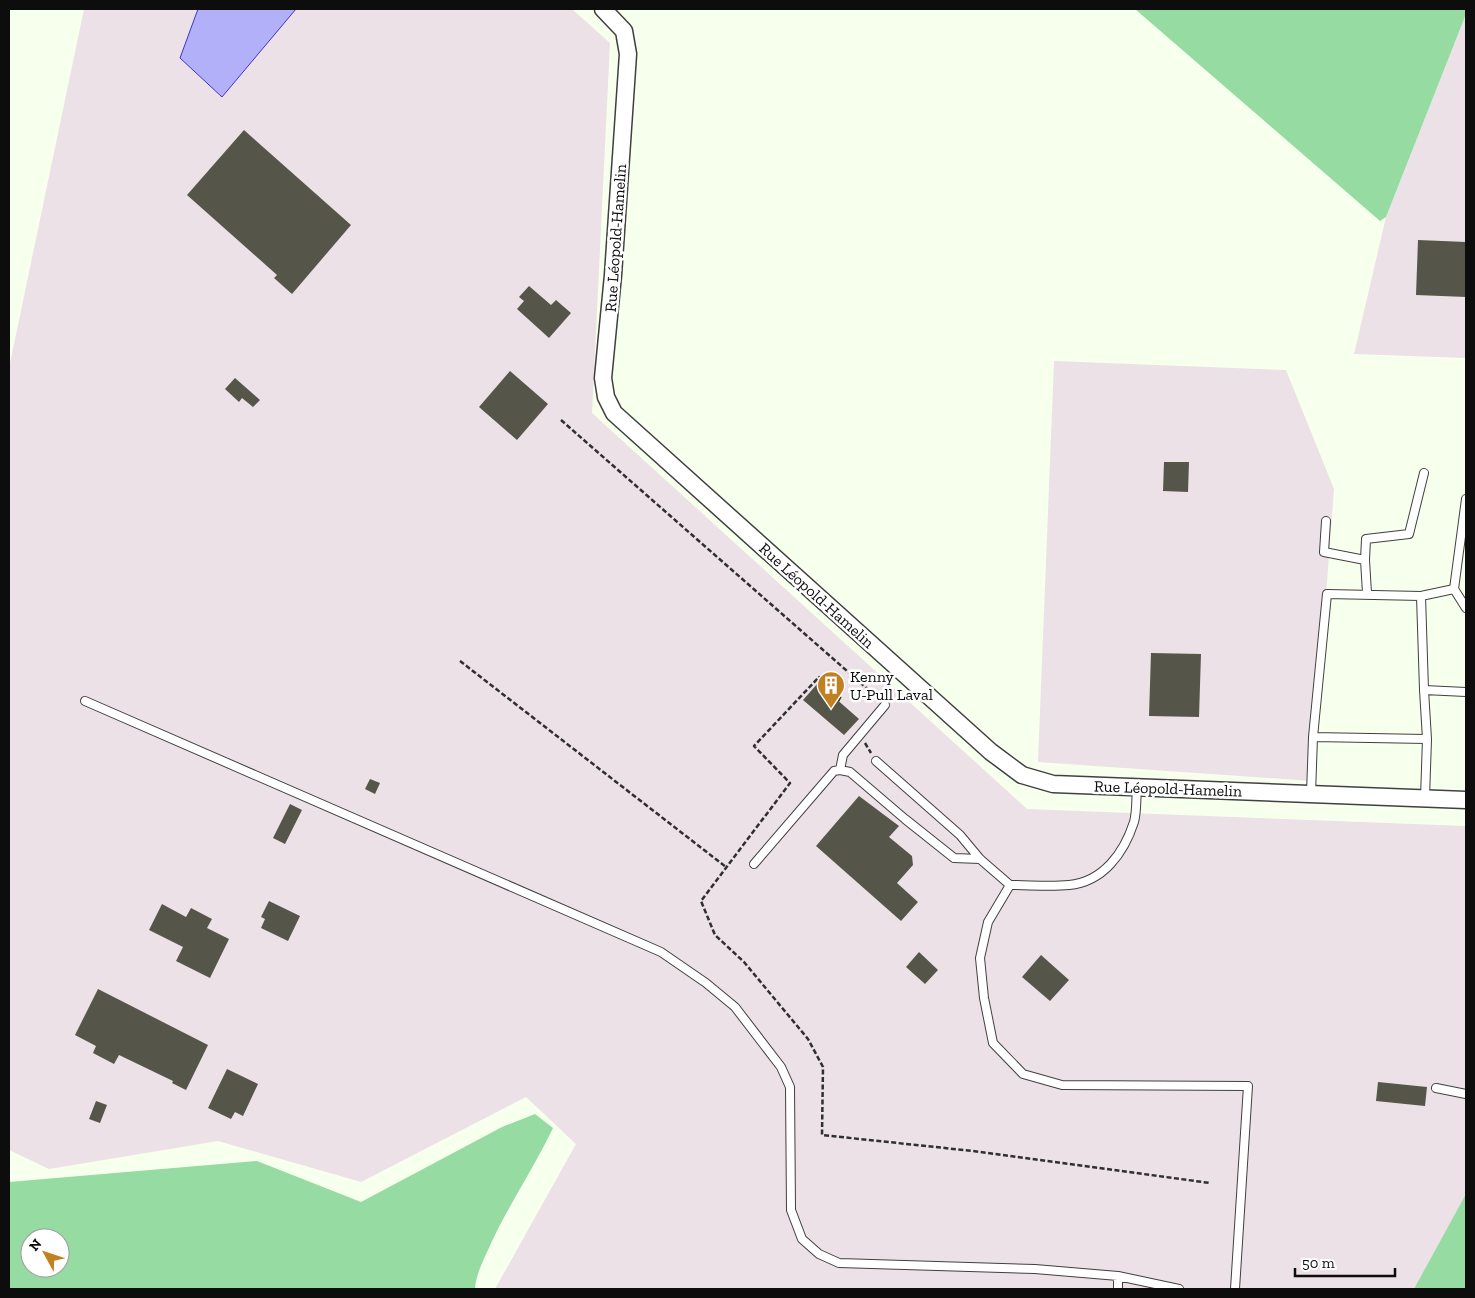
<svg xmlns="http://www.w3.org/2000/svg" width="1475" height="1298" viewBox="0 0 1475 1298" font-family="'Zilla Slab',serif">
<style>
.industrial{fill:#ece1e6}
.forest{fill:#95dba2;fill-rule:evenodd}
.water{fill:#b2b0f8;stroke:#3c35d1}
.building{fill:#555649}
.lines{fill:none;stroke-linecap:round;stroke-linejoin:round}
.lane-casing{stroke:#404040;stroke-width:10}
.street-casing{stroke:#404040;stroke-width:19}
.path{stroke:#2f2f2f;stroke-width:2.5;stroke-dasharray:5 2.5;stroke-linecap:butt}
.lane{stroke:#fff;stroke-width:8}
.street{stroke:#fff;stroke-width:16}
.labels{text-anchor:middle;stroke-width:5;stroke-linejoin:round;paint-order:stroke}
.street-label{font-size:16px;fill:#0d0d0d;stroke:#fff}
.poi-label{font-size:16px;fill:#0d0d0d;stroke:#fff;text-anchor:start}
</style>
<rect width="100%" height="100%" fill="#f7ffed"/>
<path class="industrial" d="M84 9H572L610 43 592 413 1027 809 1466 826V1289H495L576 1144 526 1097 361 1182 218 1141 49 1169 9 1150V368Z
M1466 14V358L1354 354 1386 217Z
M1054 361 1286 370 1334 489 1312 781 1038 762Z"/>
<path class="forest" d="M1135 9H1466V14L1386 217 1380 221Z
M535 1114 553 1128C533 1170 507 1207 488 1250 482 1263 476 1275 475 1289H9V1182L257 1161 361 1202 502 1127ZM30 1238H60V1268H30Z
M1466 1194V1289H1414Z"/>
<path class="water" d="M198 9H296L222 97 180 58Z"/>
<path class="building" d="M244 130 351 225 292 294 274 278 277 275 187 195Z
M1418 240 1466 242V297L1416 295Z
M529 286 551 305 556 300 571 313 549 338 517 309 524 301 519 297Z
M510 371 548 404 517 440 479 407Z
M235 378 260 400 253 407 242 398 239 402 225 389Z
M1164 462H1189L1188 492 1163 491Z
M1151 653 1201 654 1199 717 1149 716Z
M818 683 859 719 844 735 803 700Z
M370 779 380 783 375 794 365 789Z
M859 796 899 826 889 837 912 856 913 865 897 883 918 902 901 921 816 846Z
M290 804 302 810 285 844 273 838Z
M269 901 300 916 288 941 261 928 265 919 261 917Z
M162 904 186 917 191 908 212 919 207 928 229 939 210 978 176 961 183 947 149 930Z
M919 952 938 970 925 984 906 967Z
M1041 955 1069 980 1050 1001 1022 977Z
M98 989 208 1045 186 1090 172 1083 173 1081 119 1055 114 1064 93 1053 96 1046 75 1035Z
M227 1069 258 1084 243 1116 235 1112 231 1119 208 1108Z
M1378 1082 1427 1087 1425 1106 1376 1101Z
M96 1101 107 1105 100 1123 89 1119Z"/>
<g class="lines">
<g class="lane-casing">
<path id="lane" d="M1466 499 1454 589 1466 608
M1326 521 1324 552 1365 560
M1367 593 1365 560 1366 539 1409 534 1424 473
M1421 596 1454 589
M1424 690 1427 739
M85 701 661 952 706 983 735 1007 781 1067 790 1087 791 1210 802 1239 819 1254 839 1263 1035 1269 1118 1276 1179 1289
M1313 737 1327 594 1421 596 1424 690 1466 692
M876 761 960 835 980 859 1010 885 988 922 980 958 984 998 993 1043 1023 1074 1062 1085 1248 1086 1235 1289
M840 770 843 755 885 705
M1311 794 1313 737 1427 739 1425 798
M754 864 834 771 840 770 850 772 905 819 954 858 980 859
M1010 885C1030 885 1050 887 1069 885 1103 882 1124 853 1134 822 1137 811 1136 798 1137 787
M1436 1088 1466 1094
M1118 1276V1289"/>
</g>
<g class="street-casing">
<path id="street" d="M603 9 624 31 628 54 613 275 603 378 606 397 614 413 991 752 1022 775 1053 784 1466 800"/>
</g>
<path class="path" d="M561 420 879 699
M460 661 726 867
M838 701 841 696 819 677 754 746 790 783 701 901 715 935 744 962 808 1039 823 1067 822 1135 973 1151 1210 1183
M865 743 871 753"/>
<use href="#lane" class="lane"/>
<use href="#street" class="street"/>
</g>
<defs>
<g id="building-pin" transform="scale(1.4375)"><path d="M0 17L-7.5 6A9.5 9.5 0 1 1 7.5 6Z" fill="#c18121" stroke="#fff"/><path d="M-4-6H4V6H1V3H-1V6H-4ZM-2.5-4.3h1.7v1.8h-1.7ZM.8-4.3h1.7v1.8H.8ZM-2.5-1h1.7V.8h-1.7ZM.8-1h1.7V.8H.8Z" fill="#fff"/></g>
</defs>
<g fill-rule="evenodd">
<use href="#building-pin" x="831" y="685"/>
</g>
<g class="labels">
<g class="street-label">
<text transform="translate(615 238) rotate(-86)" y="6">Rue Léopold-Hamelin</text>
<text transform="translate(817 595) rotate(42)" y="6">Rue Léopold-Hamelin</text>
<text transform="translate(1168 788) rotate(2)" y="6">Rue Léopold-Hamelin</text>
</g>
<g class="poi-label">
<text x="850" y="682">Kenny<tspan x="850" dy="18">U-Pull Laval</tspan></text>
</g>
</g>
<rect width="1475" height="1298" fill="none" stroke="#0d0d0d" stroke-width="20"/>
<g transform="translate(45 1253) rotate(310)"><circle r="24" fill="#ffffff" stroke="#9e9e9e"/>
<path d="M0-4L9 19L0 12L-9 19Z" fill="#c18121"/>
<text y="-8" font-size="14" font-weight="bold" text-anchor="middle" fill="#0d0d0d">N</text>
</g>
<path d="M1295 1268v8h100v-8" fill="none" stroke="#0d0d0d" stroke-width="2.5"/>
<text x="1302" y="1268" font-size="15" fill="#0d0d0d" stroke="#ffffff" stroke-width="4" paint-order="stroke">50 m</text>
</svg>
